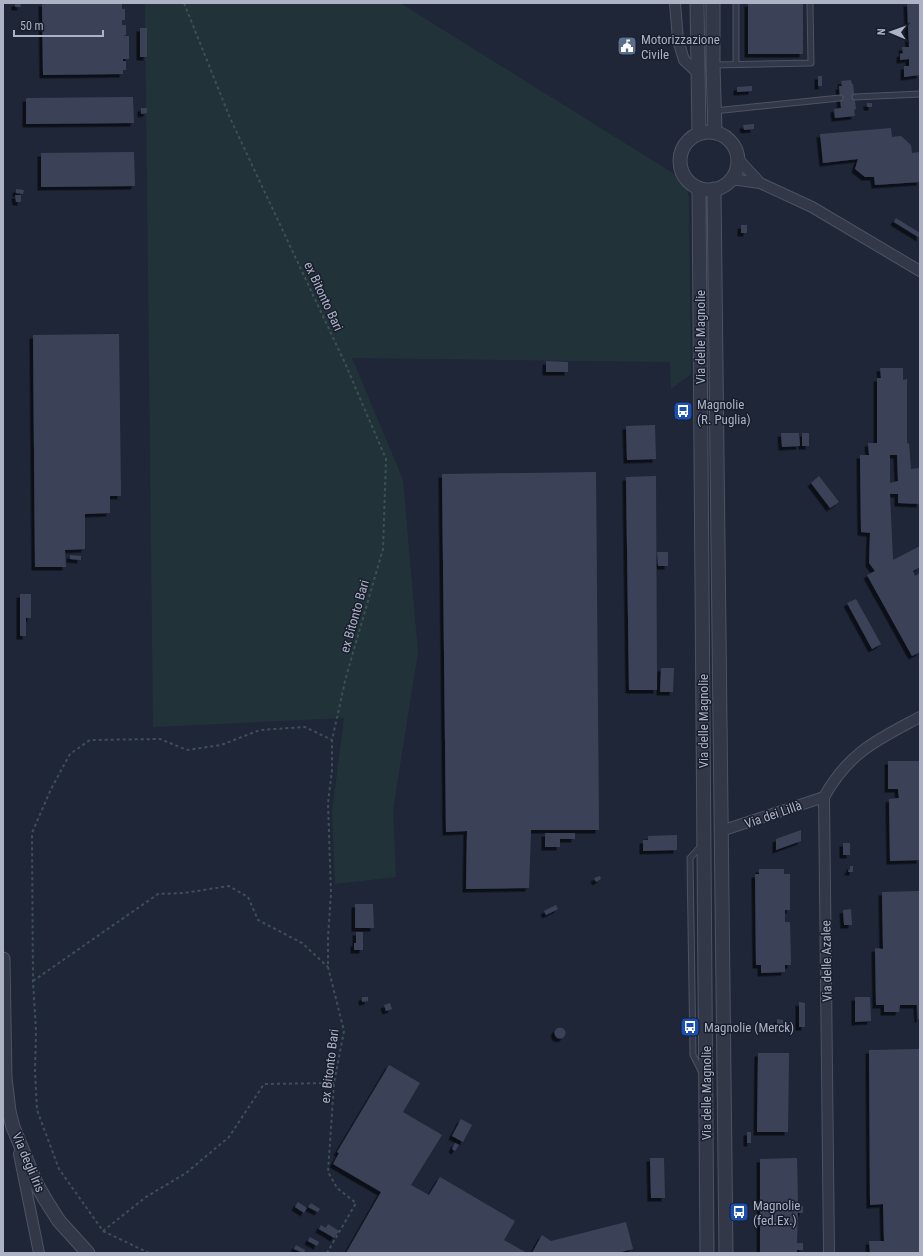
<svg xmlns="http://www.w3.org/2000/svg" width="923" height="1256" viewBox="0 0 923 1256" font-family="'Roboto Condensed',sans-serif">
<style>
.green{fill:#213339}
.building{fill:#3b4358;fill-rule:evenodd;filter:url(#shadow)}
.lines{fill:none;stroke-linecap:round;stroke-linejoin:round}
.service-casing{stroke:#4d5363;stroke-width:7}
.minor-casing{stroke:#4d5363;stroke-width:12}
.tertiary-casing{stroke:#4d5363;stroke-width:15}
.path{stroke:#3e5056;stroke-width:2;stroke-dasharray:3 3;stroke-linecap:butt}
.service{stroke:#333848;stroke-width:5}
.minor{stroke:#333848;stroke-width:10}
.tertiary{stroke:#333848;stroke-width:13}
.labels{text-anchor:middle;stroke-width:3;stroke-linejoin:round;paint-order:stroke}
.poi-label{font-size:13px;fill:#adb3c5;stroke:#181e2d;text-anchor:start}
.street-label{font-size:13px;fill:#adb3c5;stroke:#181e2d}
</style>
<defs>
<filter id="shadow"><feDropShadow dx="-3.5" dy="3.5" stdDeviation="0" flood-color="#0009"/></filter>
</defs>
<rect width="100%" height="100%" fill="#1f2638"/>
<path class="green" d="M145 3H400L676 175 683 185 687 189 689 198 691 374 671 389 670 362 352 358 403 480 418 652 393 810 396 877 335 884 332 812 344 718 153 727Z"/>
<path class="building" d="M15 3H20L21 7H15Z
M42 3H122V9H125V20H122V25H126V35L123 36H129V59H123V61H126V70H123V74L43 75Z
M748 3H803V54H748Z
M907 3H920V75L904 77V66H909V59L900 60V54L903 53 902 47H909Z
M140 28H147V57H140Z
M818 76H822V86H818Z
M851 80 852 84H853L856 109 854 110 855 116 835 118 834 109 841 108 839 86H842L841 81Z
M752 86V91L737 92V87Z
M133 97 134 123 26 124V98Z
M867 103H872V107H867Z
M141 108H147V113L141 114Z
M754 124V129L744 130 743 125Z
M891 128 892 137 901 136 911 145 912 153 920 152V182L875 185 874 177H865L855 169 858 159 823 163 820 134Z
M134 152 135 186 41 187V153Z
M16 189 24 190 23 194 16 193Z
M15 195H21V202H16Z
M896 218 920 233V238L894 222Z
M741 225H747V233H741Z
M119 334 121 496H110V513L85 514V549L65 550 66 567H35L33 335Z
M546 361 568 362V372H546Z
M880 368H903V380L907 379V444L909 443 911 469 920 468V504L898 503V494H890L893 560 920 546V567L913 571 915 576 920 573V652L912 656 867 575 875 571 869 563 870 533 861 532 860 455H869L868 443H877V378H881ZM890 455H897L898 481 890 483Z
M655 425 656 459 627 460 626 426Z
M781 433H799L800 446 782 447Z
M802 433H809V446H802Z
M596 472 599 830H531L529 888 466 889 467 831 446 832 442 474Z
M656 476 657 690H629L626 477Z
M819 476 839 502 830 508 811 483Z
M657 552H668V566H658Z
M70 555 81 556V560L70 559Z
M20 594H31V618H26V636H20Z
M856 599 881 644 872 649 847 603Z
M661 668H674L673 692H660Z
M888 761H920V860L890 861 889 799 899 798 898 789H888Z
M801 830V841L776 850V839Z
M545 833H575V839H560V847H545Z
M677 835V850L643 851V840H648V836Z
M843 843H850V855H843Z
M850 866H853V872H848L849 869H850Z
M759 869H784V874H790V910H785V922H790L791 965H785V972L761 973V965H756L755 874H759Z
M600 876 601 879 596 882 594 878Z
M920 891V1019H918L917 1005H900L899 1012H884V1005H876L875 948 883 949 882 892Z
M355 904H373L374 928H355Z
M556 905 558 909 546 915 544 911Z
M851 909 852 925H844L843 910Z
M356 932H363V950H354V943H356Z
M362 997H368V1001L362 1002Z
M855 997H870L871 1021 855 1022Z
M799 1002 805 1003V1027H799Z
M390 1003 392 1009 386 1011 384 1005Z
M777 1019 783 1020V1024H777Z
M554.5 1033a5.5 5.5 0 1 1 11 0a5.5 5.5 0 1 1-11 0Z
M920 1049V1253H870L869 1241H884L883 1204 870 1205 869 1050Z
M758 1053H789L788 1132H757Z
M389 1065 420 1083 403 1112 442 1135 411 1185 429 1195 440 1177 515 1221 504 1240 527 1253H346L381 1192 333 1164 339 1153 337 1152Z
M461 1119 472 1125 463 1142 452 1136Z
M747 1132H751V1143H747Z
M455 1143 459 1145 455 1151 452 1149Z
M650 1158H664L665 1198H651Z
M797 1158 798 1206H803V1213H798L797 1243H803V1250H797V1253H760V1159Z
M298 1202 307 1208 304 1213 295 1207Z
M311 1203 320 1209 318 1212 308 1207Z
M626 1222 633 1249 617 1253H532L542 1235 551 1241Z
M328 1224 339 1231 334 1238 319 1229 321 1225 326 1228Z
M310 1237 319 1242 317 1246 308 1241Z
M296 1245 305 1250 304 1253 294 1249Z"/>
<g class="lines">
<g class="service-casing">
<path id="service" d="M736 64V3
M714 65 811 63 810 3
M855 97 920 94
M714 111 840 98
M701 846 690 858 693 1055 702 1073"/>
</g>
<g class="minor-casing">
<path id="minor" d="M675 3 678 40 684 60 698 73
M738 159 760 183
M731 179 760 183 812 207 920 271
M721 831 824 797
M19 1154 39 1253
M829 1253 824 797C849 752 877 740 920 717"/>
</g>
<g class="tertiary-casing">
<path id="tertiary" d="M697 3 699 134
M713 3V65L715 132
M680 161a29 29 0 1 1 58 0a29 29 0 1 1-58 0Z
M699 188 707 1253
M714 189 726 1253
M3 959 5 1078 9 1111 13 1127 36 1183 45 1199 59 1221 88 1253"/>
</g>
<path class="path" d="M184 3 230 118 344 361 386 459 383 549 346 677 332 740V770L328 803 331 893 328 937V967L344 1031 334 1083 328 1172 337 1188 356 1203 327 1253
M33 981 158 894 184 893 229 886 248 897 258 920 302 943 328 967
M103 1231 146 1197 186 1173 229 1137 264 1084 334 1083
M149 1253 103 1231 59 1169 37 1110 35 1071 36 1031 33 981 32 833 51 789 70 754 90 740 160 739 187 750 221 745 260 730 305 727 332 740"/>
<use href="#service" class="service"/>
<use href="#minor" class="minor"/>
<use href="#tertiary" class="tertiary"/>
</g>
<defs>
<g id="civic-square" transform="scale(1)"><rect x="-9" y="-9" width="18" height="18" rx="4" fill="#5c6f8a" stroke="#181e2d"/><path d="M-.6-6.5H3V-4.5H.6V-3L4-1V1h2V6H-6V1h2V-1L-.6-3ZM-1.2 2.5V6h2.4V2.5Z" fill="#fff"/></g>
<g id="bus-square" transform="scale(1)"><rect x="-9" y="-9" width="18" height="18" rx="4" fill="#1a4fb4" stroke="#181e2d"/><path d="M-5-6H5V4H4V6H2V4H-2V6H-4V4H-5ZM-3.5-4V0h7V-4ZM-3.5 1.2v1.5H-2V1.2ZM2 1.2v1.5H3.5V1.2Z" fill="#fff"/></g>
</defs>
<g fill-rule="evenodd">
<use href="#civic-square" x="627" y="46"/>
<use href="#bus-square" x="683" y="411"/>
<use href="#bus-square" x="690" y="1027"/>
<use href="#bus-square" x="739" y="1212"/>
</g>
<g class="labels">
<g class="poi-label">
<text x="641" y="44">Motorizzazione<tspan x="641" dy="15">Civile</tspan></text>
<text x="697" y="409">Magnolie<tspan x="697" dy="15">(R. Puglia)</tspan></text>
<text x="704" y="1032">Magnolie (Merck)</text>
<text x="753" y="1210">Magnolie<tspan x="753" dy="15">(fed.Ex.)</tspan></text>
</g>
<g class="street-label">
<text transform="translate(324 296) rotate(65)" y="5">ex Bitonto Bari</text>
<text transform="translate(700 337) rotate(-90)" y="5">Via delle Magnolie</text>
<text transform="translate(354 616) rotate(-74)" y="5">ex Bitonto Bari</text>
<text transform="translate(703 721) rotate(-90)" y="5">Via delle Magnolie</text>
<text transform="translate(773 814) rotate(-19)" y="5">Via dei Lillà</text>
<text transform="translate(826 961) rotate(-91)" y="5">Via delle Azalee</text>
<text transform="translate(329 1066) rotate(-83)" y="5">ex Bitonto Bari</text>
<text transform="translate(706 1093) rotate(-90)" y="5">Via delle Magnolie</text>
<text transform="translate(29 1162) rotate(67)" y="5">Via degli Iris</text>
</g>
</g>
<rect width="923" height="1256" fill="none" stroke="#adb3c5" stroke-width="8"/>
<g transform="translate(891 32) rotate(272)" stroke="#181e2d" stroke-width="3" paint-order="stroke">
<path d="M0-3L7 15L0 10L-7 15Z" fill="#adb3c5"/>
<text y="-6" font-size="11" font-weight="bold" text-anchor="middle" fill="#adb3c5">N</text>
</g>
<path d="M14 30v6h89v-6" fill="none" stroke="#adb3c5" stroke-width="2"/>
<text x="20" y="30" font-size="12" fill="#adb3c5" stroke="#181e2d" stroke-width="3" paint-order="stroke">50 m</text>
</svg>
